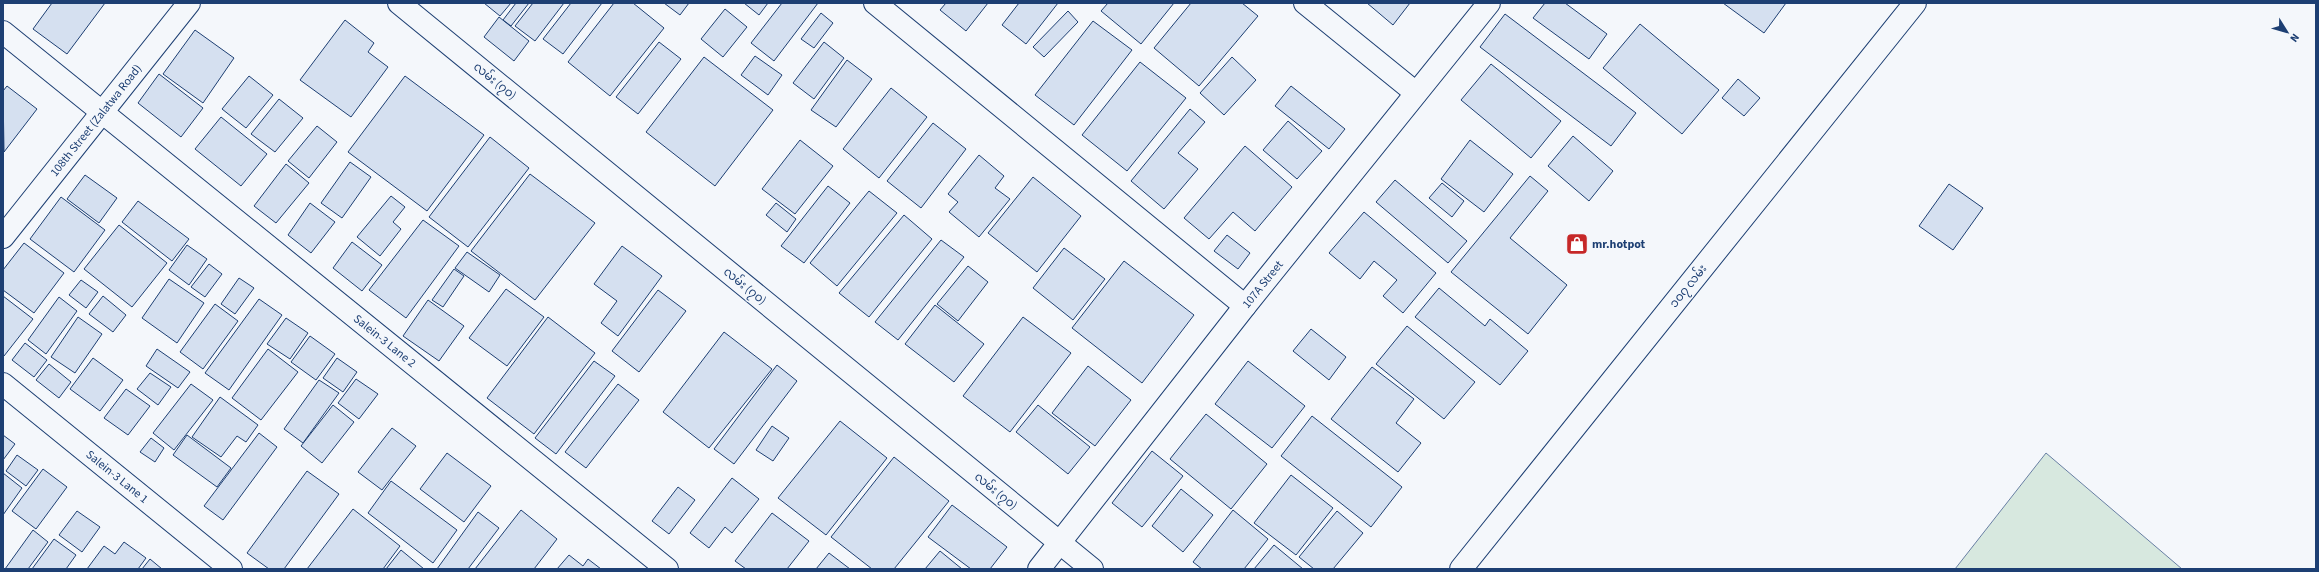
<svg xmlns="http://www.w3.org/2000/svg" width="2319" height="572" viewBox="0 0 2319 572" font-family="'Source Sans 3','Noto Sans Myanmar',sans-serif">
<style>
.green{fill:#d7e8df;stroke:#687fa3}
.building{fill:#d5e0f0;stroke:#1d3f73}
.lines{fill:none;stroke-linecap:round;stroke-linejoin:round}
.minor-casing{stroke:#1d3f73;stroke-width:24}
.secondary-casing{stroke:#1d3f73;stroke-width:24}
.minor{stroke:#f4f7fb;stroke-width:22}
.secondary{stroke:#f4f7fb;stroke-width:22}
.labels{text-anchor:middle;stroke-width:3;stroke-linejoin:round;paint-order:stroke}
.street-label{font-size:12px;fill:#1d3f73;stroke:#f4f7fb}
.poi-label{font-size:12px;font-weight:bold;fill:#1d3f73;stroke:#f4f7fb;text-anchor:start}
</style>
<rect width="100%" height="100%" fill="#f4f7fb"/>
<path class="green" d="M2046 453 2182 569H1955Z"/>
<path class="building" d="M52 3H105L67 54 33 29Z
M484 3H511L500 16Z
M516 3H529L511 26 503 20Z
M533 3H564L535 41 515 26Z
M571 3H602L563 54 543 39Z
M614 3H633L664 28 610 96 568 62Z
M664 3H689L680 15Z
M744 3H768L759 15Z
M782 3H818L774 61 751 43Z
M946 3H988L966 31 940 10Z
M1019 3H1058L1026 44 1002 25Z
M1108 3H1174L1141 44 1101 11Z
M1191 3H1242L1258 16 1199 86 1154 48Z
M1367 3H1410L1393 25Z
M1545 3H1565L1607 34 1589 59 1533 18Z
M1723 3H1786L1764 33Z
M725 9 747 27 723 57 701 39Z
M1068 11 1078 22 1044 57 1033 47Z
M821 13 833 23 814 48 801 39Z
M1505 14 1636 113 1611 146 1480 47Z
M499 17 529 41 514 61 484 37Z
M345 20 374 43 368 52 388 67 351 117 300 80Z
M1093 21 1132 50 1074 125 1035 95Z
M1640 24 1719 90 1682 134 1603 68Z
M195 30 234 58 203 103 163 74Z
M659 42 681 59 638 114 616 97Z
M824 42 844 58 814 99 793 83Z
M755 56 782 75 768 95 741 75Z
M704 57 773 110 715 186 646 132Z
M1232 57 1256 80 1224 115 1200 93Z
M847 60 872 79 836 127 811 110Z
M1140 62 1186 98 1127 171 1082 135Z
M1491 64 1561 121 1531 158 1461 100Z
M159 74 203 108 181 137 138 103Z
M249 76 273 95 246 128 222 109Z
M405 76 484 135 427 211 348 152Z
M1738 79 1760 98 1744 116 1722 98Z
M7 86 37 109 4 152 3 91Z
M1291 86 1345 129 1329 149 1275 106Z
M891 88 927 117 879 178 843 149Z
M279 99 303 118 275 152 251 134Z
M1190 109 1205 122 1178 153 1198 169 1164 209 1131 181Z
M221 117 267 154 241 186 195 149Z
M1288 121 1322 151 1297 179 1263 150Z
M933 123 966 149 921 208 887 181Z
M317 126 337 142 309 178 288 161Z
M1573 136 1613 171 1589 201 1548 166Z
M490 137 529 168 468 247 429 217Z
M800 140 833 166 795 214 762 189Z
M1470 140 1513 174 1484 212 1441 179Z
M1245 146 1292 187 1255 231 1233 212 1209 239 1184 218Z
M979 155 1004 176 995 188 1010 199 979 237 949 212 958 202 948 194Z
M350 162 371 177 342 218 321 203Z
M286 164 309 183 276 223 254 206Z
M530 174 595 223 535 300 471 251Z
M85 175 117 198 99 223 67 199Z
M1530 176 1548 191 1510 238 1567 285 1528 334 1451 272Z
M1033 177 1081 216 1037 272 988 233Z
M1395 180 1467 241 1448 263 1376 202Z
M1442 183 1464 201 1452 217 1429 198Z
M1949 184 1983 208 1953 250 1919 226Z
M828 186 850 203 804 263 781 246Z
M869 191 897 213 837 286 810 263Z
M391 196 405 207 393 222 401 229 380 256 357 237Z
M61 197 105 230 74 272 30 239Z
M138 201 189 239 172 261 122 222Z
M310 203 335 222 311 253 288 235Z
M776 203 796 219 787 232 766 215Z
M1364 212 1436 273 1403 313 1383 296 1397 280 1374 261 1360 279 1329 253Z
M904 215 932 239 869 317 839 293Z
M423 220 459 246 406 318 369 290Z
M119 225 167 263 132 307 84 269Z
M1227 235 1250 253 1238 269 1214 251Z
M941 240 964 257 898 340 875 322Z
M352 242 382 265 362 291 333 268Z
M24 243 64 273 34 313 3 290V270Z
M187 245 207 259 189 285 169 270Z
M622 246 662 276 618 336 601 323 617 301 594 284Z
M1064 248 1105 279 1073 320 1033 288Z
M467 252 500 275 489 292 455 268Z
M1124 261 1194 315 1142 383 1072 328Z
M209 264 222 274 205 297 191 287Z
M968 266 988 282 958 321 937 304Z
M454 269 464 276 443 307 432 300Z
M239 278 254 288 235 314 221 304Z
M169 279 204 303 177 343 142 318Z
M81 280 98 292 86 308 69 295Z
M1439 288 1485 326 1490 319 1528 351 1500 385 1415 317Z
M506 289 544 317 507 366 469 338Z
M658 290 686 311 639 372 612 351Z
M3 296 33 319 4 356 3 355Z
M103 296 126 315 113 332 89 314Z
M59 297 77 311 46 354 28 340Z
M259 299 282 315 229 390 205 373Z
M428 300 464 326 439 361 403 336Z
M215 304 238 321 203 369 180 352Z
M935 305 984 344 954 382 905 344Z
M78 317 102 334 75 373 51 357Z
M548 317 595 353 534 434 487 398Z
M1023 317 1071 353 1010 432 963 396Z
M286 318 308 333 290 359 267 344Z
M1407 326 1475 382 1444 419 1376 364Z
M1311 329 1346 357 1329 380 1293 351Z
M724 332 772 369 709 448 663 412Z
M310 336 335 354 316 380 291 362Z
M25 343 47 360 34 377 12 360Z
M157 349 190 372 178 388 146 366Z
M268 349 298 372 261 420 232 398Z
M93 358 123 380 100 411 70 389Z
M337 358 357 372 343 392 323 378Z
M594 361 615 376 556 454 535 438Z
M1248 361 1305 406 1272 448 1215 404Z
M49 364 71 382 59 398 36 380Z
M777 365 797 381 734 464 714 449Z
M1088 366 1131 400 1095 446 1052 413Z
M1372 367 1414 399 1396 423 1421 443 1398 472 1331 419Z
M150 373 171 387 158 405 137 389Z
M356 379 378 394 359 419 338 403Z
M319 380 339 393 303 443 284 429Z
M191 384 213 400 174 450 153 433Z
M618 384 639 400 586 468 565 452Z
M126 389 150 406 128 435 104 418Z
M220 397 258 425 246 442 237 436 221 457 192 437Z
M333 405 354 422 322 463 301 446Z
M1038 405 1090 447 1068 474 1016 432Z
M1206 414 1267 464 1231 509 1170 459Z
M1312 416 1402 487 1371 527 1281 456Z
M840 421 887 458 826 535 778 498Z
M772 426 789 438 773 461 756 450Z
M392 428 416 446 382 490 358 472Z
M259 433 277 447 223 520 204 506Z
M3 435 15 444 3 460Z
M187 435 231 468 217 487 173 455Z
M151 438 164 448 155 462 140 452Z
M1152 451 1183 476 1142 527 1112 503Z
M447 453 491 486 464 522 420 489Z
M17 455 38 470 26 486 6 471Z
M894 457 949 501 894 569H872L831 537Z
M43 469 67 487 36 529 12 511Z
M307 471 339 494 284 569H269L247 553Z
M3 473 22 488 3 515Z
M1291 475 1333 508 1296 555 1254 523Z
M732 478 759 499 732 533 725 527 709 548 690 533Z
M391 481 457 530 433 563 368 513Z
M678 487 695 500 669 534 652 521Z
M1181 489 1213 515 1183 552 1152 526Z
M952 505 1007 547 990 569H971L928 537Z
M353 509 400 546 383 569H307Z
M521 510 557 539 534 569H475Z
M1233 510 1268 539 1244 569H1202L1193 562Z
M77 511 100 527 82 552 59 535Z
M1337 511 1363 533 1333 569H1314L1299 557Z
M478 512 499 528 468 569H437Z
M772 513 809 541 787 569H746L735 561Z
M33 530 48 542 28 569H5Z
M54 539 76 555 66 569H32Z
M124 542 146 558 138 569H87L104 546 115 554Z
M1274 545 1303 569H1254Z
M401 550 424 569H386Z
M940 551 962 569H925Z
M829 553 850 569H816Z
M569 555 583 566 588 559 601 569H557Z
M150 559 162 569H142Z"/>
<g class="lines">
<g class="minor-casing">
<g id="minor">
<path d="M399 3 1092 569"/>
<path d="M875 3 1245 306"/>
<path d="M1305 3 1416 93"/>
<path id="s1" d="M3 32 667 569"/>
<path id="s2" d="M3 237 189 3"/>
<path id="s3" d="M3 384 231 569"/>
<path id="s4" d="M1039 569 1245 306 1489 3"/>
</g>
</g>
<g class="secondary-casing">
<path id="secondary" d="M1461 569 1915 3"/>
</g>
<use href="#minor" class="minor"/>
<use href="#secondary" class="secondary"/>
</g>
<defs>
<g id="shop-square" transform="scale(1.15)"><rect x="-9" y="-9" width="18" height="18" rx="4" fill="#c62828" stroke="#f4f7fb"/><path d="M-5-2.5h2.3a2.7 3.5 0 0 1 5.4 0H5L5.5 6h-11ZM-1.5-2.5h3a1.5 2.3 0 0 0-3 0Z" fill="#fff"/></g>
</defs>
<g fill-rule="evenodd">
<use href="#shop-square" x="1577" y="244"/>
</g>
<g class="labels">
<g class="street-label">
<text transform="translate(495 81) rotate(39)" y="4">လမ်း (၇၀)</text>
<text dy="4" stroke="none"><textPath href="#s2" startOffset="149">108th Street (Zalatwa Road)</textPath></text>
<text dy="4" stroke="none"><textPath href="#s4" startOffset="362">107A Street</textPath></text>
<text transform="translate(745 286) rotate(39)" y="4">လမ်း (၇၀)</text>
<text transform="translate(1688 286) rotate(-51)" y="4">၁၀၇ လမ်း</text>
<text dy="4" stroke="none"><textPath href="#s1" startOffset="491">Salein-3 Lane 2</textPath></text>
<text dy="4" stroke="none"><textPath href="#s3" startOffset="147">Salein-3 Lane 1</textPath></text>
<text transform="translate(996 491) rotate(39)" y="4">လမ်း (၇၀)</text>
</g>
<g class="poi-label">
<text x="1592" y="248">mr.hotpot</text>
</g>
</g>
<rect width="2319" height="572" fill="none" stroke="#1d3f73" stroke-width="8"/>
<g transform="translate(2287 32) rotate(127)" stroke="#f4f7fb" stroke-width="3" paint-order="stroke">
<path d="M0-3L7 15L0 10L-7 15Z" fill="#1d3f73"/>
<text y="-6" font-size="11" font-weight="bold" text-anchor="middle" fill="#1d3f73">N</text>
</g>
</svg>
